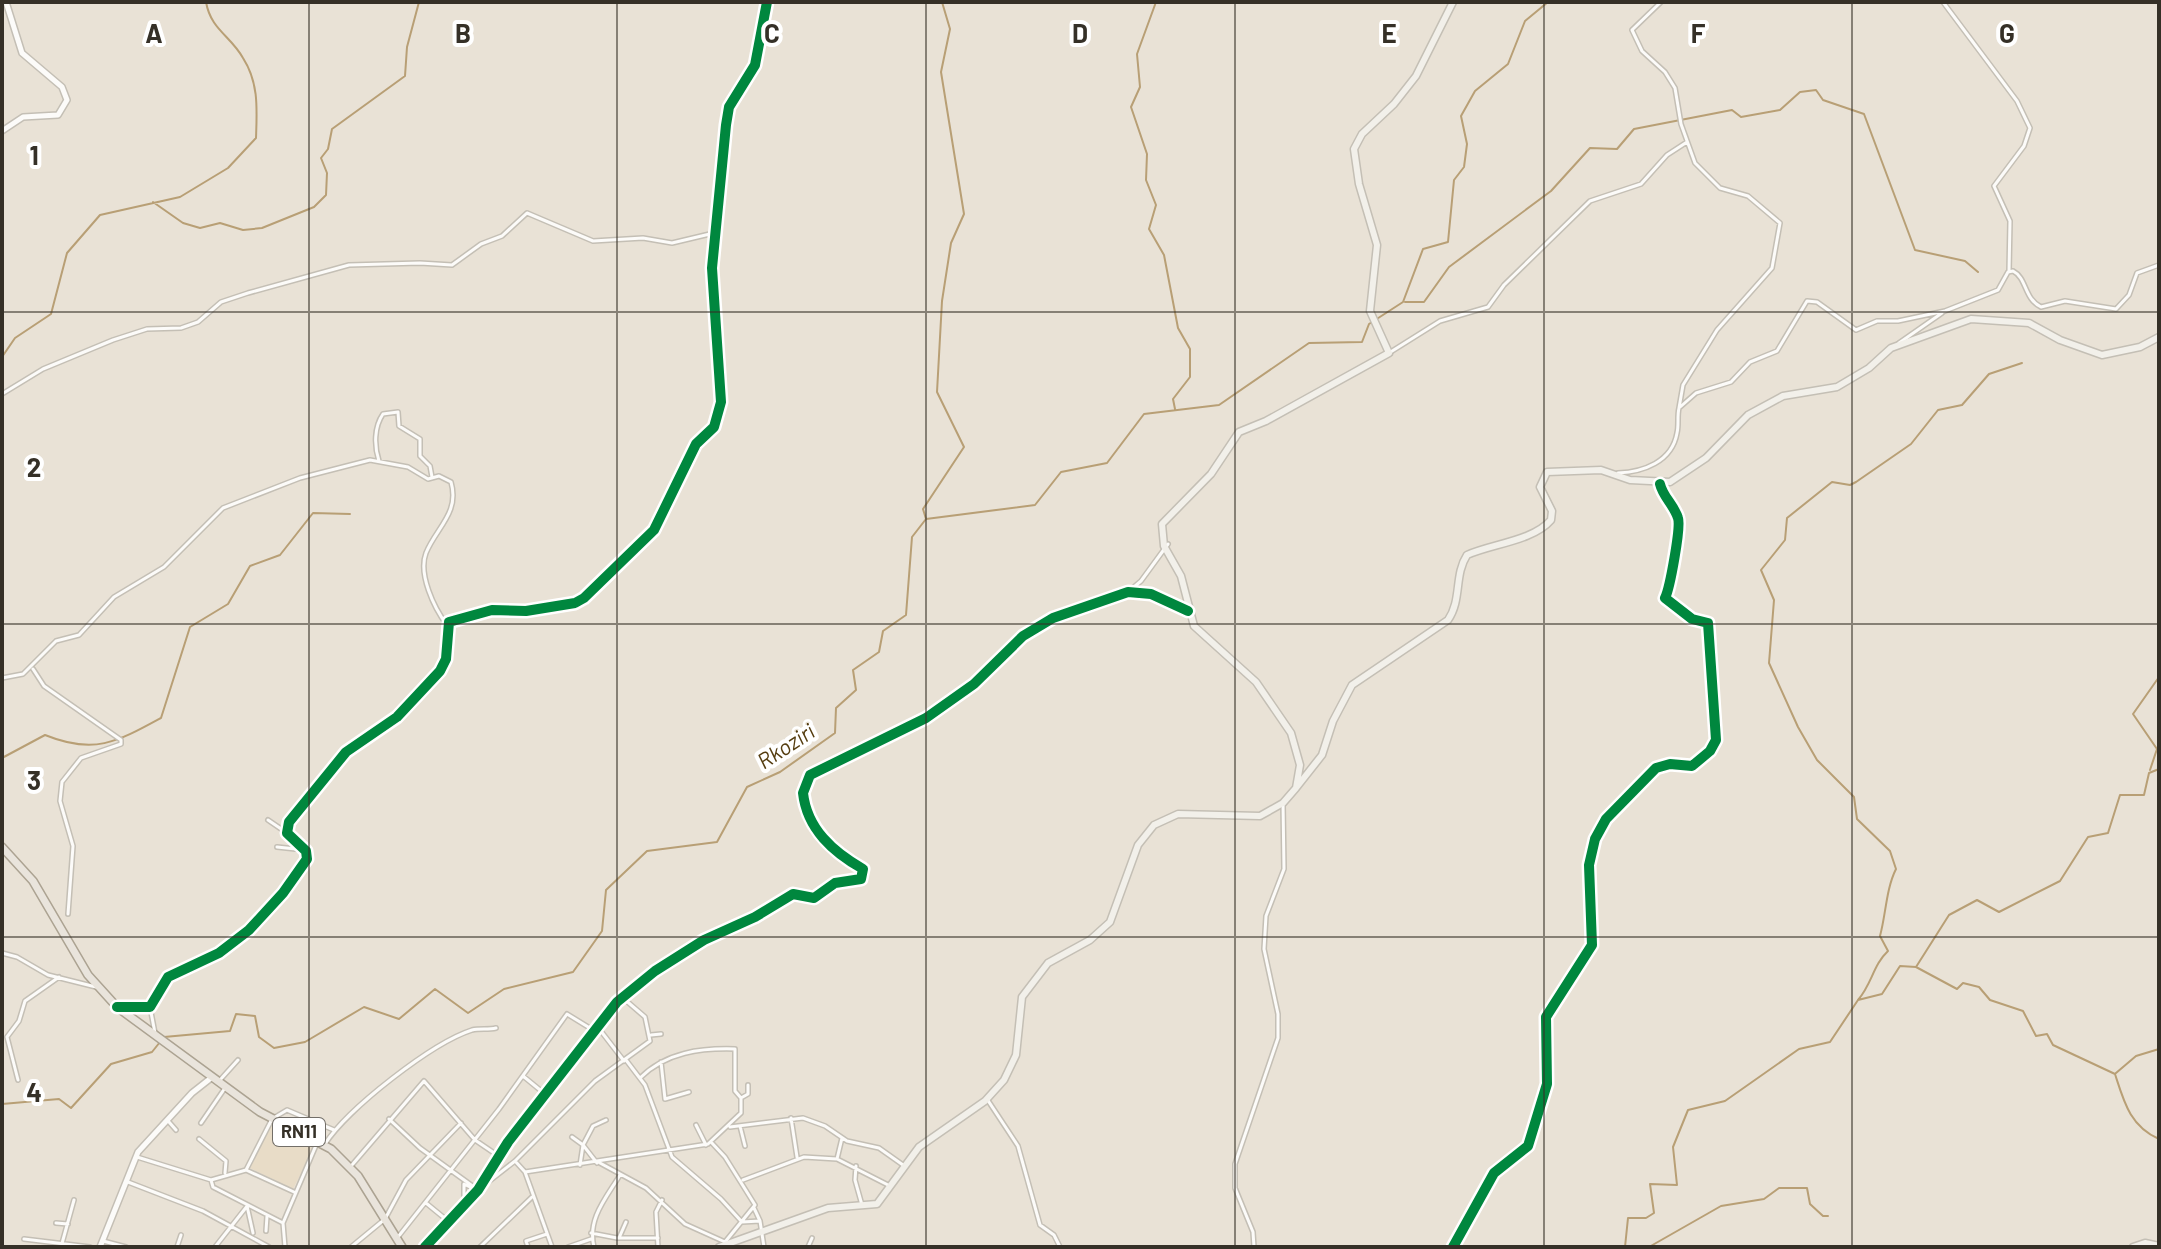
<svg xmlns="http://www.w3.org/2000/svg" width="2161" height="1249" viewBox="0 0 2161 1249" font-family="Barlow,sans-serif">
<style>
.built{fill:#e8dcc7}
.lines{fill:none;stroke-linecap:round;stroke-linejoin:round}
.stream{stroke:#b89f75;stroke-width:2}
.minor-casing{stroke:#c4bfb5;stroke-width:6}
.tertiary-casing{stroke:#c4bfb5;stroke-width:8}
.secondary-casing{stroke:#c4bfb5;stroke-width:9}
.primary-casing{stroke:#aca392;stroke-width:10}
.minor{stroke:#fcfbf9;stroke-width:3}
.tertiary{stroke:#fcfbf9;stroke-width:5}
.secondary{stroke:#f2f0ea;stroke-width:6}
.primary{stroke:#e9e4dc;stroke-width:7}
.cycleway-casing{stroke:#fff;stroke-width:15}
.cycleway{stroke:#00873e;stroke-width:10}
.grid{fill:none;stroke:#353027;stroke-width:2;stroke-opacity:0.55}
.labels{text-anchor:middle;stroke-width:8;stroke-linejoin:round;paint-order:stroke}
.shield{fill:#fff;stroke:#726e68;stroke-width:2}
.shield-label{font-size:18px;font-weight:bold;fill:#353027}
.water-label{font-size:22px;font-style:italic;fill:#553d10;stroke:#fff}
.grid-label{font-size:26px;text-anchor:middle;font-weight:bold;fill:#353027;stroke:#fff;stroke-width:8;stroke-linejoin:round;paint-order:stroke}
</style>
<rect width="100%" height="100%" fill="#e9e2d6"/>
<path class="built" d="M273 1120 317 1142 293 1189 250 1168Z"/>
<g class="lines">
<path class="stream" d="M1156 2 1137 54 1140 87 1131 107 1147 154 1146 180 1156 205 1149 229 1164 255 1178 328 1190 349V377L1173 399 1175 409
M153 202 183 223 200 228 220 223 243 230 262 228 314 207 326 195 327 173 321 158 328 149 332 129 405 76 407 47 419 2
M1405 302H1424L1449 267 1551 191 1590 148 1617 149 1634 129 1732 110 1741 117 1780 110 1800 92 1816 90 1823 100 1864 114 1915 250 1965 261 1978 272
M2 357 15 338 51 314 67 253 100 215 180 197 228 168 256 138C257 109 259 83 243 58 230 35 211 30 206 2
M926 519 923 509 964 447 937 392 942 301 951 243 964 214 941 72 950 29 942 2
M2 758 45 735C94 755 117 742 161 718L190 627 228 604 250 566 280 555 313 513 350 514
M2150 770 2157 749 2133 714 2159 677
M1916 967 1957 989 1963 983 1979 987 1990 1000 2023 1011 2036 1036 2047 1034 2053 1045 2115 1074C2124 1102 2130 1126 2159 1139
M1858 1000C1872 984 1873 965 1888 951L1880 936C1886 914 1886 889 1896 869L1890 851 1857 819 1854 797 1817 760 1798 727 1769 663 1774 600 1761 570 1785 540 1787 518 1832 482 1850 485 1856 482 1911 444 1938 410 1962 405 1989 374 2022 363
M164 1037 230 1031 236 1014 255 1016 259 1037 274 1048 305 1042 364 1007 399 1019 435 989 468 1013 504 989 573 972 602 931 606 890 647 851 717 842 747 787 780 772 835 733 836 708 856 690 853 670 879 652 883 631 906 615 912 537 926 519 1035 505 1061 472 1107 463 1144 414 1219 405 1309 343 1362 342 1369 324 1403 302 1423 249 1448 242 1454 180 1464 167 1467 144 1461 116 1475 91 1508 64 1525 21 1548 2
M2116 1073 2136 1056 2159 1049
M2 1104 59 1099 71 1108 111 1064 152 1052 160 1042
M1625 1247 1628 1218H1646L1654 1213 1650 1184 1677 1185 1673 1147 1688 1110 1725 1101 1799 1049 1830 1042 1858 1000 1882 994 1900 966 1916 967 1949 915 1977 900 1999 912 2060 881 2088 837 2108 833 2120 795H2144L2149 773 2159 769
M1649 1247 1721 1206 1764 1199 1779 1188H1807L1810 1204 1823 1216H1828"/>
<g class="minor-casing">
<path id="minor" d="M1661 2 1632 30 1642 51 1665 72 1675 88 1681 124 1695 163 1720 188 1748 196 1780 223 1772 268 1717 330 1683 385 1679 408
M1943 2 2017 101 2030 128 2024 146 1994 186 2010 221 2009 272
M1899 343 1942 313
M1389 353 1440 321 1488 307 1504 285 1590 201 1641 184 1667 155 1687 142
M2 394 43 369 113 340 147 329 181 328 198 322 221 302 248 293 349 265 420 263 452 265 481 244 502 236 527 213 593 241 643 238 672 243 714 233
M379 461C374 446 374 427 383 414L398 412 399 426 420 439V456L430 466 432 477
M1618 473C1643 472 1672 462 1677 433 1679 425 1677 416 1679 408L1696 393 1731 382 1750 362 1777 351 1807 301 1817 302 1856 330 1877 321H1898L1945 311 1998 290 2008 272 2013 271C2027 278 2024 299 2041 307L2065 301 2116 309 2129 295 2137 273 2159 265
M1128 592 1141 581 1168 544
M33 669 44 686 121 740V744L81 758 62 782 60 801 73 846 68 914
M2 678 23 674 56 641 79 635 114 597 164 567 223 508 300 478 370 460 408 467 428 479 439 476 451 482C460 513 436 528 426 553 418 574 434 608 447 625
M268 820 287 833
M277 847 305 850
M2 953 17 957 48 975 96 987
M150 1007 155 1033
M597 1026 624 1061
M651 1035 661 1034
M626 1060 645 1085 672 1157 721 1199 742 1222 760 1221 764 1247
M661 1062 665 1099 689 1092
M523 1076 545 1094
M18 1080 7 1037 19 1021 25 1001 59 977
M220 1080 238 1060
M741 1098 748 1094V1085
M987 1099 1018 1146 1040 1225 1054 1235 1060 1247
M791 1118 797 1157
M389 1119 420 1148 478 1190 515 1161 595 1081 650 1041 645 1017 623 998
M169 1122 176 1130
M201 1123 225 1088
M696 1125 706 1145
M740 1126 745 1146
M730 1127 803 1118 825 1126 847 1141 879 1148 903 1165
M572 1137 583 1145 593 1126 606 1120
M199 1139 226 1161 225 1173
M711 1142 725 1157 755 1205 725 1242
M325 1144C347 1109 432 1043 472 1030 480 1028 488 1030 496 1028
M137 1157 211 1180 213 1187 283 1223
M837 1159 890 1186
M515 1161 525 1172 552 1247
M600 1163 646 1188 685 1224 725 1242
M352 1165 424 1081 475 1140 500 1157
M580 1165 583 1145 597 1163
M856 1166 855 1180 862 1205
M525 1172 708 1144 741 1113V1098L735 1091V1049C701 1048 666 1052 640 1078
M211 1180 246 1170
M743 1180 804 1157 837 1159 842 1138
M128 1182 203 1211 269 1247
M294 1192 246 1170 272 1119 287 1110 334 1130
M464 1195V1184L470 1187
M426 1203 448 1221
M247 1206 253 1233
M754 1208 760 1221
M56 1223 68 1224
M266 1231 267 1216
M591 1233 617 1238H658
M398 1237 499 1109 567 1014 593 1030
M619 1238 626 1222
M24 1239 90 1247
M103 1241 126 1247
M61 1247 74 1200
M177 1247 181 1235
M215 1247 248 1205
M285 1247 283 1223 317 1143
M351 1247 385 1219 406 1180 461 1123
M425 1247 478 1190 508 1142 617 1002 655 971 704 940 755 917 793 894 814 898 835 883 861 879 863 869C833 852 807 829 803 793L810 775 926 718 974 684 1023 636 1053 618 1128 592 1151 594 1188 611
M480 1247 532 1197
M528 1247 526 1241 547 1234
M568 1247 591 1239
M594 1247C587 1219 606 1198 620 1175
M658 1247 656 1212 662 1200
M808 1247 812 1238
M1254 1247 1253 1232 1235 1188V1164L1278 1038V1014L1264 949 1266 916 1284 869 1283 803"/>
</g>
<g class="tertiary-casing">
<path id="tertiary" d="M2 131 23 117 58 115 67 100 62 87 22 53 6 2
M119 1007H150L168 977 219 953 249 930 283 893 307 857 287 833 289 822 346 752 397 717 440 671 446 659 449 622 492 610 526 611 575 603 584 598 654 530 696 444 714 427 721 402 712 268 726 125 729 107 755 65 767 2
M100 1247 138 1152 192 1093 211 1078
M1453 1247 1494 1173 1528 1146 1547 1084 1546 1017 1592 945 1589 865 1595 839 1606 819 1656 768 1670 764 1692 766 1710 751 1716 740 1708 623 1692 619 1665 598C1670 588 1681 527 1678 518 1674 505 1663 497 1660 484"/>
</g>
<g class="secondary-casing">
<path id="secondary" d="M1296 788 1322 755 1333 721 1352 685 1448 620C1462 600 1454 575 1467 555 1491 544 1533 541 1551 520L1552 511 1540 487 1547 472 1601 470 1630 480 1670 482 1706 458 1748 415 1783 396 1837 387 1869 368 1891 348 1971 319 2029 323 2060 340 2102 355 2140 347 2159 337
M719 1247 828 1208 877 1204 919 1147 985 1101 1004 1080 1016 1055 1022 997 1048 963 1090 940 1110 922 1138 845 1154 825 1178 814 1260 816 1283 803 1296 788 1300 765 1291 733 1256 682 1194 626 1181 576 1164 546 1162 524 1211 474 1239 432 1266 421 1389 353 1370 311 1377 245 1359 184 1354 149 1362 134 1394 104 1416 76 1453 2
M2133 1247 2145 1243 2159 1246"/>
</g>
<g class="primary-casing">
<path id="primary" d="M2 847 33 881 88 975 117 1007 260 1112 331 1149 358 1176 402 1247"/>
</g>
<use href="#minor" class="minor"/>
<use href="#tertiary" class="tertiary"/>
<use href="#secondary" class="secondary"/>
<use href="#primary" class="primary"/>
<g class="cycleway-casing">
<path id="cycleway" d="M117 1007H150L168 977 219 953 249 930 283 893 307 859 306 851 287 833 289 822 346 752 397 717 440 671 446 659 449 622 492 610 526 611 575 603 584 598 654 530 696 444 714 427 721 402 712 268 726 125 729 107 755 65 767 2
M425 1247 478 1190 508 1142 617 1002 655 971 704 940 755 917 793 894 814 898 835 883 861 879 863 869C833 852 807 829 803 793L810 775 926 718 974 684 1023 636 1053 618 1128 592 1151 594 1188 611
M1453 1247 1494 1173 1528 1146 1547 1084 1546 1017 1592 945 1589 865 1595 839 1606 819 1656 768 1670 764 1692 766 1710 751 1716 740 1708 623 1692 619 1665 598C1670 588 1681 527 1678 518 1674 505 1663 497 1660 484"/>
</g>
<use href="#cycleway" class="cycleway"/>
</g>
<path class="grid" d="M309 2V1247M617 2V1247M926 2V1247M1235 2V1247M1544 2V1247M1852 2V1247M2 312H2159M2 624H2159M2 937H2159"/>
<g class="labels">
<rect class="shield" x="273" y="1118" width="52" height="28" rx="6"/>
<g class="shield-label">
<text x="299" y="1138">RN11</text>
</g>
<g class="water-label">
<text transform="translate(786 746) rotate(-33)" y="8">Rkoziri</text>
</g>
</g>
<g class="grid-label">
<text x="154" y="43">A</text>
<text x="463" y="43">B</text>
<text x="772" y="43">C</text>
<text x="1080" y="43">D</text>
<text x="1389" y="43">E</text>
<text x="1698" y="43">F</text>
<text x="2007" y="43">G</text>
<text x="34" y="165">1</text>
<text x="34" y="477">2</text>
<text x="34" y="790">3</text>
<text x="34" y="1102">4</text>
</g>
<rect width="2161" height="1249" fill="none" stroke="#353027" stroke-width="8"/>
</svg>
